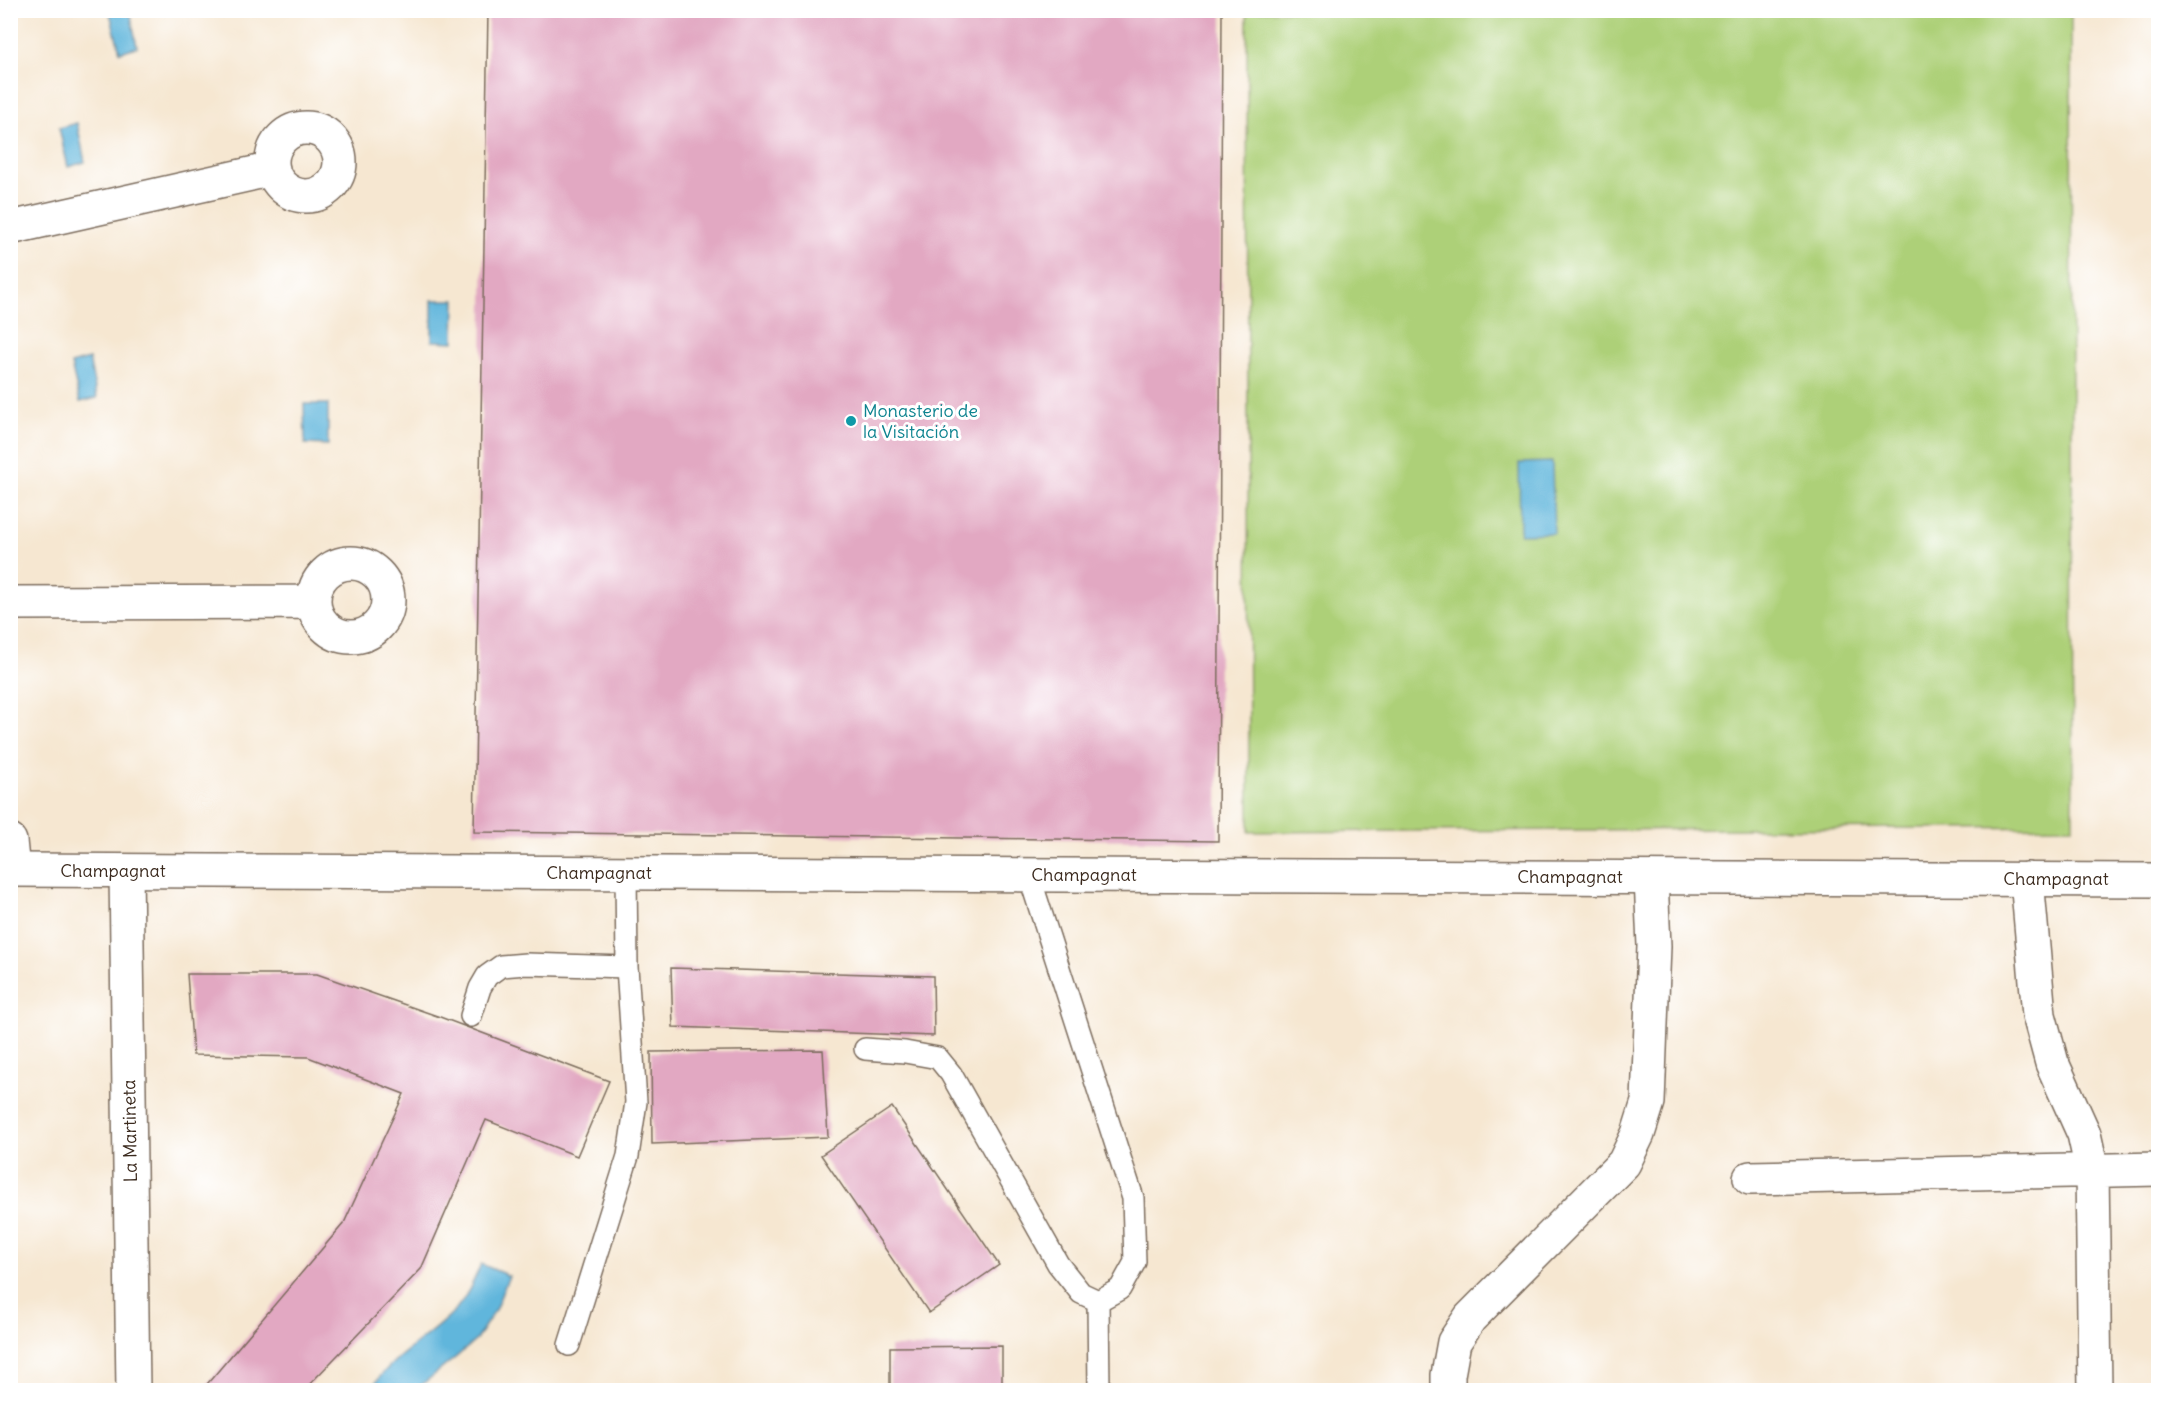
<svg xmlns="http://www.w3.org/2000/svg" width="2169" height="1401" viewBox="0 0 2169 1401" font-family="Delius,sans-serif">
<style>
.green{fill:#add078;stroke:#747d4b;stroke-width:1.5}
.water{fill:#60b6dc;stroke:#4e707d;stroke-width:1.5}
.building{fill:#e2a8c2}
.lines{fill:none;stroke-linecap:round;stroke-linejoin:round}
.service-casing{stroke:#7c6c5d;stroke-width:24}
.minor-casing{stroke:#7c6c5d;stroke-width:36}
.tertiary-casing{stroke:#7c6c5d;stroke-width:36}
.service{stroke:#fff;stroke-width:21}
.minor{stroke:#fff;stroke-width:33}
.tertiary{stroke:#fff;stroke-width:33}
.culture-dot{fill:#0f9aa8;stroke:#fff;stroke-width:2}
.labels{text-anchor:middle;stroke-width:6;stroke-linejoin:round;paint-order:stroke}
.culture-label{font-size:18px;fill:#0d838f;stroke:#fff;text-anchor:start}
.street-label{font-size:18px;fill:#3b2a1e;stroke:#fff}
</style>
<rect width="100%" height="100%" fill="#fff"/>
<filter id="ink" filterUnits="userSpaceOnUse"><feTurbulence type="fractalNoise" baseFrequency=".0167" numOctaves="2"/><feDisplacementMap in="SourceGraphic" scale="12" xChannelSelector="R" yChannelSelector="G"/><feConvolveMatrix kernelMatrix="1 2 1 2 8 2 1 2 1" color-interpolation-filters="sRGB"/></filter>
<filter id="wash" filterUnits="userSpaceOnUse"><feTurbulence type="fractalNoise" baseFrequency=".008" numOctaves="4" result="noise"/><feDisplacementMap in="SourceGraphic" scale="24" xChannelSelector="R" yChannelSelector="G"/><feGaussianBlur stdDeviation="1.35" result="paint"/><feColorMatrix in="noise" values="0 0 0 0 0 0 0 0 0 0 0 0 0 0 0 0 0 1.4 0 .05"/><feComposite in="paint" operator="in"/></filter>
<g filter="url(#wash)">
<rect width="100%" height="100%" fill="#f6e7d1"/>
<path class="green" d="M1247 11H2071L2073 827 1249 832Z"/>
<path class="water" d="M120 11H130L137 47 120 52 110 13Z
M77 123 85 162 68 167 59 128Z
M432 300H455L454 342 432 341Z
M89 359 97 398 80 402 71 364Z
M304 404H328V445L305 444Z
M1552 462 1554 533 1520 534 1519 463Z
M481 1264 509 1276 495 1310 476 1340 455 1358 415 1390H371C390 1356 431 1337 456 1309 468 1295 474 1280 481 1264Z"/>
<g id="blocks">
<path class="building" d="M488 10H1222L1218 841 474 832Z
M671 968 933 976 934 1036 673 1027Z
M187 974H317L440 1017 609 1081 577 1156 486 1120 421 1269 304 1390H202L344 1223 404 1094 308 1057 193 1055Z
M823 1050 828 1137 652 1144 651 1052Z
M892 1107 999 1265 929 1313 821 1155Z
M1002 1346V1390H890V1347Z"/>
</g>
</g>
<g filter="url(#ink)">
<use href="#blocks" fill-opacity="0" stroke="#7c6c5d" stroke-width="1.5"/>
<g class="lines">
<g class="service-casing">
<path id="service" d="M471 1016 480 988 487 976 501 966 526 964 627 967
M865 1049 905 1052 938 1058 951 1074 1058 1264 1081 1293 1098 1301 1120 1289 1135 1262 1133 1198 1029 875
M1098 1301 1099 1390
M569 1345 628 1156 636 1102 627 967 626 873"/>
</g>
<g class="minor-casing">
<path id="minor" d="M272 162a34 34 0 1 1 68 0a34 34 0 1 1-68 0Z
M10 228 273 169
M314 600a37 37 0 1 1 74 0a37 37 0 1 1-74 0Z
M10 603 314 602
M10 841 13 870
M126 871 133 1390
M2027 879 2039 1015 2052 1063 2084 1134 2092 1170 2095 1390
M1750 1178 2158 1169
M1448 1390V1375L1454 1342 1470 1318 1624 1163 1638 1134 1648 1102 1654 946 1651 878"/>
</g>
<g class="tertiary-casing">
<path id="tertiary" d="M10 870 2158 880"/>
</g>
<use href="#service" class="service"/>
<use href="#minor" class="minor"/>
<use href="#tertiary" class="tertiary"/>
</g>
</g>
<circle class="culture-dot" cx="851" cy="421" r="6"/>
<g class="labels">
<g class="culture-label">
<text x="863" y="417">Monasterio de<tspan x="863" dy="21">la Visitación</tspan></text>
</g>
<g class="street-label">
<text x="113" y="877">Champagnat</text>
<text x="599" y="879">Champagnat</text>
<text x="1084" y="881">Champagnat</text>
<text x="1570" y="883">Champagnat</text>
<text x="2056" y="885">Champagnat</text>
<text transform="translate(130 1131) rotate(-91)" y="6">La Martineta</text>
</g>
</g>
<rect width="2169" height="1401" fill="none" stroke="#fff" stroke-width="36"/>
</svg>
